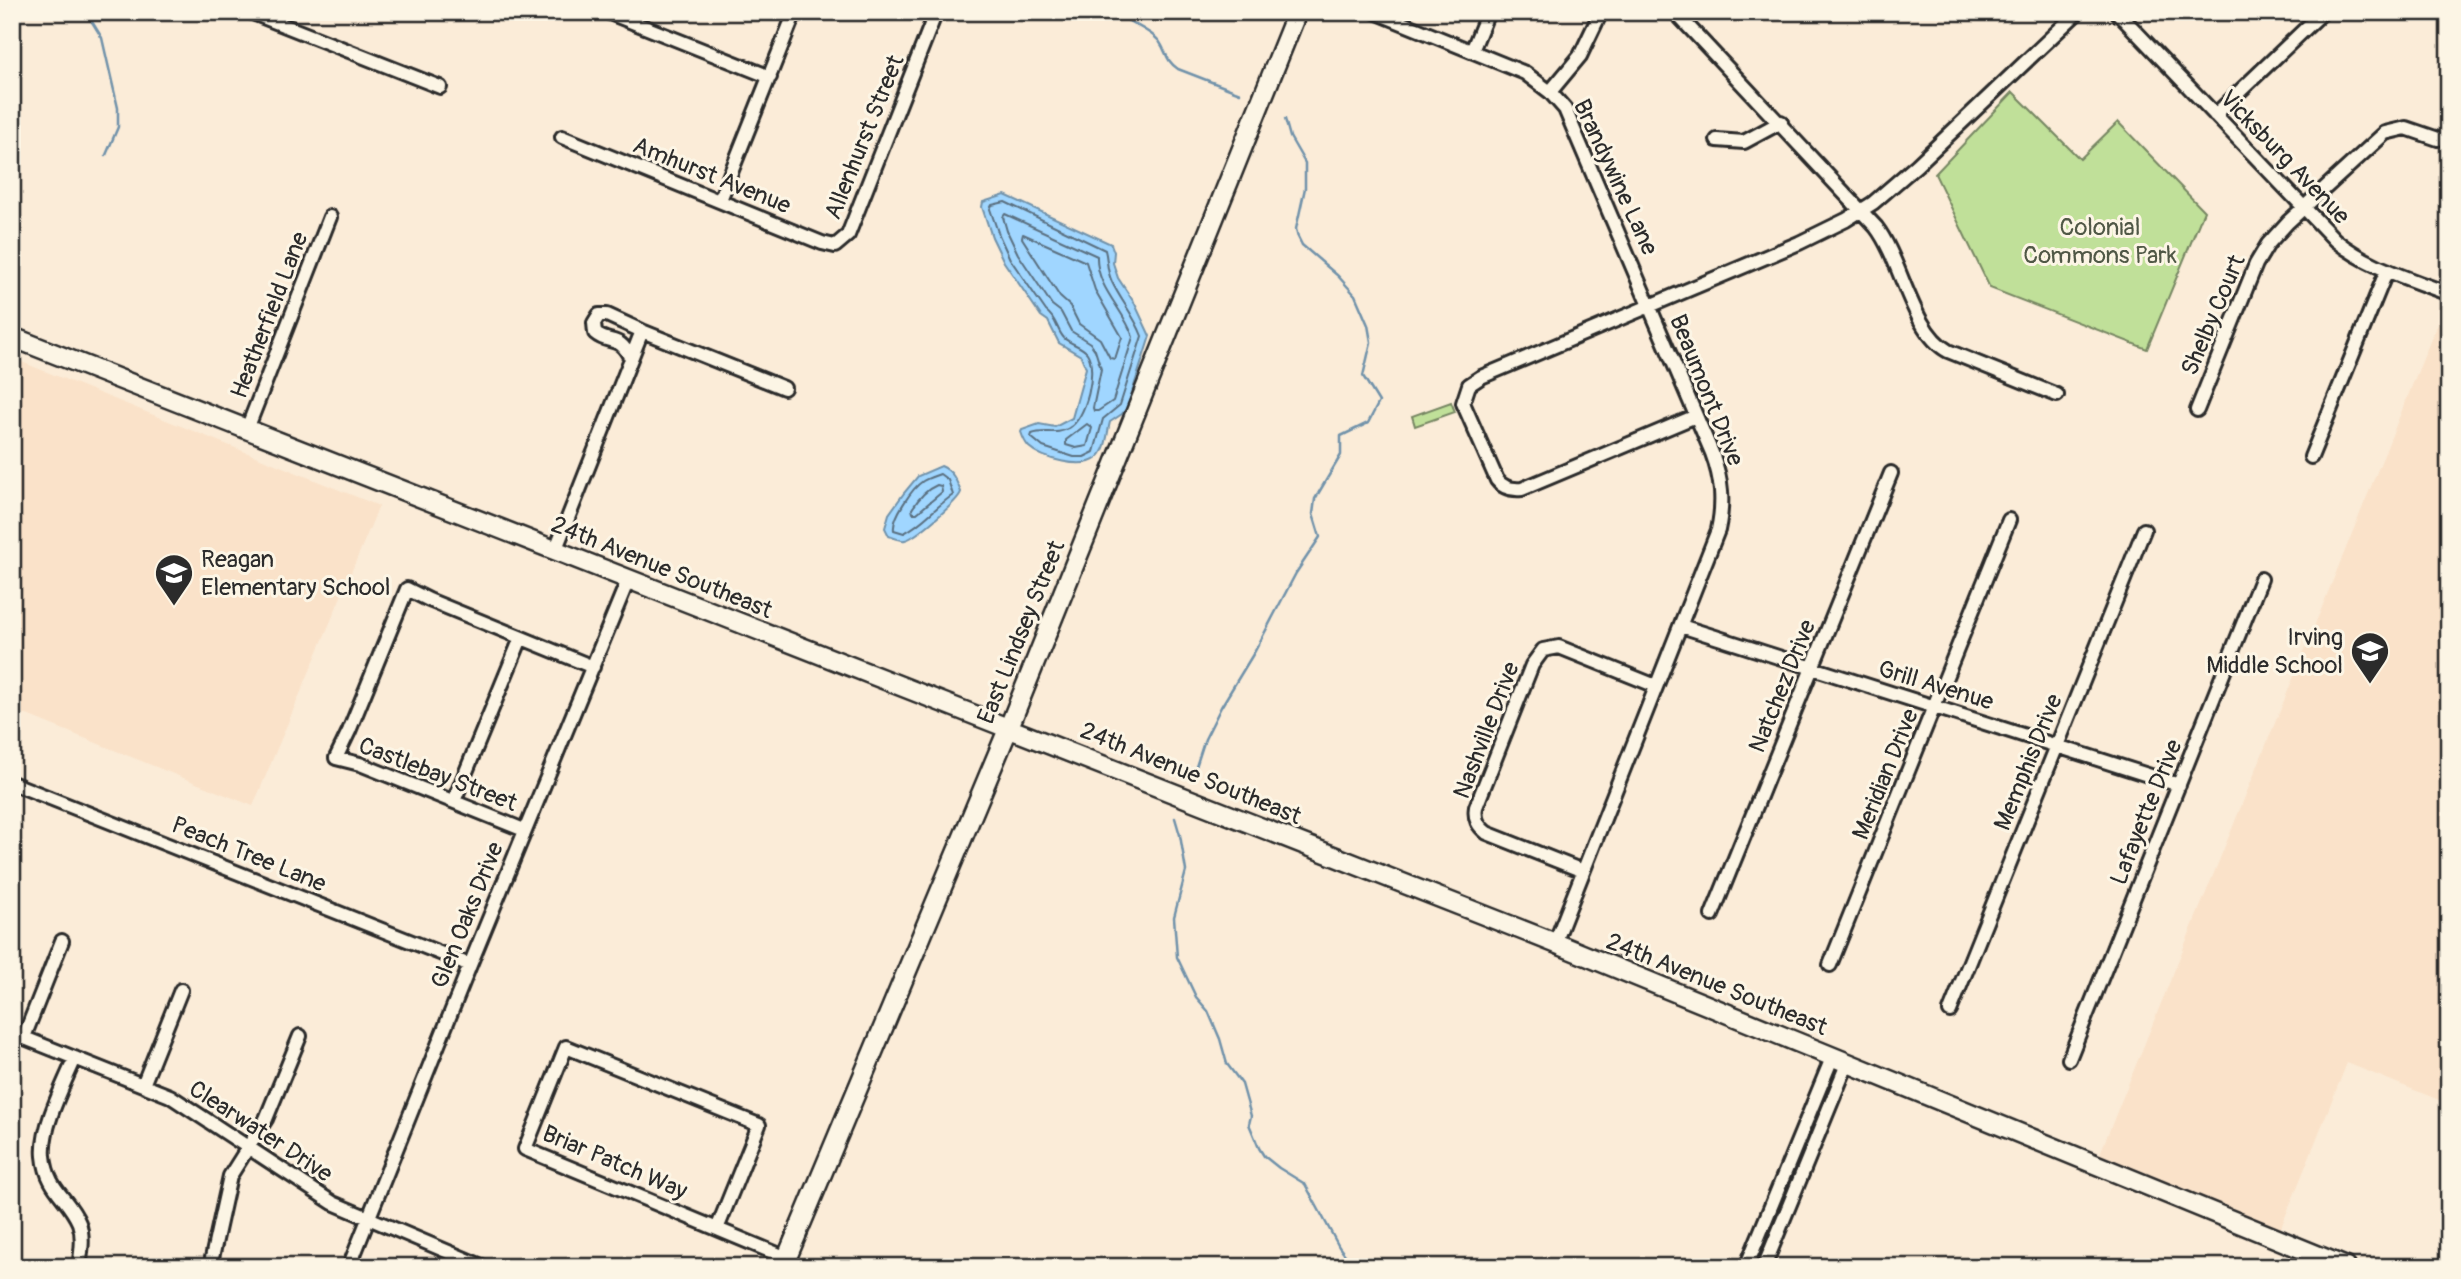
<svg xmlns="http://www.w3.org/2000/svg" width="2461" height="1279" viewBox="0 0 2461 1279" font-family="Pangolin,sans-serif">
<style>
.built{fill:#fae2c9}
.green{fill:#c0e099;stroke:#768662;stroke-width:2}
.water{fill:#a0d6ff;stroke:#7192aa;stroke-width:2}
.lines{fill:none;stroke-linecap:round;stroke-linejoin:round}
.shore{stroke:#5a6f80;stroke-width:2}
.stream{stroke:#7192aa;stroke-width:2.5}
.street-casing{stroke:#2b2b2b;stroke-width:18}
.secondary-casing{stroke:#2b2b2b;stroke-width:23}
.street{stroke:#fcf5e5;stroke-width:12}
.secondary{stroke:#fcf5e5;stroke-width:18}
.labels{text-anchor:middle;stroke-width:6;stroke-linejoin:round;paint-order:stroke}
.street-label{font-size:24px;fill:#2b2b2b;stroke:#fcf5e5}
.park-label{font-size:24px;fill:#505846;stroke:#fcf5e5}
.poi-label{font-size:24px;fill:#2b2b2b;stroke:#fcf5e5;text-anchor:start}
</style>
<rect width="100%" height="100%" fill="#fbecd8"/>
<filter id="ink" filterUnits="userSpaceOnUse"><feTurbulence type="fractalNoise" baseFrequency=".0143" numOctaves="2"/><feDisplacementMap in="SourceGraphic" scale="14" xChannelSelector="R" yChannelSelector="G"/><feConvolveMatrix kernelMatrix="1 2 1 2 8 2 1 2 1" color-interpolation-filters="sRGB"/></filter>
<g filter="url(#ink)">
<path class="built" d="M2444 307 2449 308V1104L2347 1063 2280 1230 2099 1156Z
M12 358 379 506 253 806 12 709Z"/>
<path class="green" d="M2013 92 2080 159 2118 122 2204 211 2147 349 1990 288 1935 174Z
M1451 402 1455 412 1415 426 1412 416Z"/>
<path class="water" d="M1005 195 1111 244 1114 252 1113 263 1118 278 1135 304 1150 336 1127 408 1122 414 1110 422C1107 433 1107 450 1097 458 1083 470 1042 459 1029 447 1025 443 1023 438 1021 432L1022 430 1039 424 1055 427 1072 418 1086 368 1081 356 1059 343 1048 321 1041 316 1004 262 992 237 982 207 983 202Z
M941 466C953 471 956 480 961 492 959 500 916 538 905 540 901 541 894 538 889 536L885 528 889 514 904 493 918 476Z"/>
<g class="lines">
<path class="shore" d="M1005 202 1105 250C1108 261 1106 269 1112 282 1121 301 1134 315 1142 336L1120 405 1103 419 1094 452 1084 457H1074L1043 447 1031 437 1032 434C1045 429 1056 436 1069 428 1086 419 1098 370 1087 353 1082 346 1070 344 1064 338 1056 329 1057 319 1046 311L1010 259 999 235 990 209 992 205Z
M1005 214 1097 256C1096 288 1124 309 1133 337L1113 401 1098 411H1094L1093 408 1101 369 1095 350 1090 343 1071 331 1061 312 1052 305 1018 254 1007 231 1003 217Z
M1023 234 1086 262 1095 290 1122 337 1115 359 1110 358 1100 339 1079 324 1070 306 1060 297 1022 238Z
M1087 424 1092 428 1087 446 1076 448 1066 445V440Z
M940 474 948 480 953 495C935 507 923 524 904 533L894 530C892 518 912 488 923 481 928 478 935 476 940 474Z
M937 485 941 486 942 492 917 513H913L912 509C918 499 925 490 937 485Z"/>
<path class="stream" d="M86 12 102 38 118 108V127L106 155
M1116 12C1128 23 1149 29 1159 41 1167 52 1165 60 1178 69L1240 93
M1194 773 1205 739 1221 707 1255 651 1296 573 1320 537 1313 514 1315 499 1341 455V436L1368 423 1379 402 1363 376 1371 342 1368 325 1355 295 1338 276 1302 245 1298 237 1296 229 1305 188V163L1290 137 1285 119
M1175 818 1180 835 1186 871 1174 917 1177 957 1196 997 1208 1011 1220 1039 1227 1064 1242 1084 1251 1116 1249 1124 1259 1148 1264 1156 1279 1168 1305 1184 1339 1247 1354 1267"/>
<g class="street-casing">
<path id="street" d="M250 12 440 87
M607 12 770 77
M1375 12 1525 73 1550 92 1565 109 1712 453C1722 480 1724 502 1718 530L1555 943
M1675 12 1876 227C1902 261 1912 332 1948 351L2057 395
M2117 12 2335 240C2368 267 2410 279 2449 294
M1472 51 1488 12
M1550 92 1580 56 1601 12
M2215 115 2323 12
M562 137 822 243 835 246 848 235 936 12
M1717 140 1744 142 1781 122
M720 200 795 12
M631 359C619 333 610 346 595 333L594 323 599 315H607L642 331 784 388
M2197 410 2256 264 2268 244 2288 222 2385 133 2406 128 2438 139
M1696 416 1522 489C1511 490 1503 488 1497 480L1463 403 1469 385 1481 377 1799 243 1846 220 1873 203 1917 165 2078 12
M247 429 330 217
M2311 457 2387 270
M555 551 642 331
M1681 626 2179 785
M12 783 470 965
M454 801 521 638
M524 830 360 764 336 758 349 731 407 589 429 600 593 667
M1583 871 1487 833C1478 826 1474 819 1476 807L1532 665 1543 650 1559 647 1656 686
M1712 915 1891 473
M1830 965 2009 520
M1950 1011 2144 530
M12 1033 170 1096 333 1203 484 1267
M24 1037 62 941
M75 1058C64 1084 41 1128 44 1156 47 1190 68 1197 79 1223 84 1237 81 1253 79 1267
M2069 1059 2261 579
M143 1085 181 990
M717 1229 759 1125 566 1047 525 1149 787 1258
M210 1267 230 1176 266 1119 300 1036
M349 1267 470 965 628 580
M1746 1267 1832 1058
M1764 1267 1847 1064"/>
</g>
<g class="secondary-casing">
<path id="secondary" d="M12 337 1555 943 2346 1267
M783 1267 1009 727 1297 12"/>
</g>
<use href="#street" class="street"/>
<use href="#secondary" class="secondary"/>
</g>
</g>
<defs>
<g id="school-pin" transform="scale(2.0125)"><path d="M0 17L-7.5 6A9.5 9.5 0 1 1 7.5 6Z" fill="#2b2b2b" stroke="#fcf5e5"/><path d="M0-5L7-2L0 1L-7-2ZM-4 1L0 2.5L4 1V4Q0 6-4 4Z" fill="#fff"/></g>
</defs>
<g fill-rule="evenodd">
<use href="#school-pin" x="174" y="573"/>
<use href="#school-pin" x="2370" y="651"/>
</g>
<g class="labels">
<g class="street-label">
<text transform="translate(864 137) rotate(-68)" y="8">Allenhurst Street</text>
<text transform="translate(2285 157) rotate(46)" y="8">Vicksburg Avenue</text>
<text transform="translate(712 175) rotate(22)" y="8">Amhurst Avenue</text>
<text transform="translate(1616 177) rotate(65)" y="8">Brandywine Lane</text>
<text transform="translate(269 315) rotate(-69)" y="8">Heatherfield Lane</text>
<text transform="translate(2213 315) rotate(-67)" y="8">Shelby Court</text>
<text transform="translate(1707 390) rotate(68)" y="8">Beaumont Drive</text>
<text transform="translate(662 567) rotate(22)" y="8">24th Avenue Southeast</text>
<text transform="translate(1021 632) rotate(-68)" y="8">East Lindsey Street</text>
<text transform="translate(1936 685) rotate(17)" y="8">Grill Avenue</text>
<text transform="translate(1782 686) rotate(-68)" y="8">Natchez Drive</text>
<text transform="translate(1486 730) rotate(-69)" y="8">Nashville Drive</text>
<text transform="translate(2028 762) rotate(-68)" y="8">Memphis Drive</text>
<text transform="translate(1191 773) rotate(22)" y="8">24th Avenue Southeast</text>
<text transform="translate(438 774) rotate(21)" y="8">Castlebay Street</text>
<text transform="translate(1885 774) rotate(-68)" y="8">Meridian Drive</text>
<text transform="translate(2146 812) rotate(-68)" y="8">Lafayette Drive</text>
<text transform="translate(249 854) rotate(22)" y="8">Peach Tree Lane</text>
<text transform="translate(467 915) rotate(-68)" y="8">Glen Oaks Drive</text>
<text transform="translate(1717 984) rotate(22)" y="8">24th Avenue Southeast</text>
<text transform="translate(261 1131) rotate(33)" y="8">Clearwater Drive</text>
<text transform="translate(615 1162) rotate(23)" y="8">Briar Patch Way</text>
</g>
<g class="park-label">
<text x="2100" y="235">Colonial<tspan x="2100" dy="28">Commons Park</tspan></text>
</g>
<g class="poi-label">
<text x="201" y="567">Reagan<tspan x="201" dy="28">Elementary School</tspan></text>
<text x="2343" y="645" text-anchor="end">Irving<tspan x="2343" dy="28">Middle School</tspan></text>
</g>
</g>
<rect width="2461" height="1279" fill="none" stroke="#fcf5e5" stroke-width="42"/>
<rect x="21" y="21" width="2419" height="1237" fill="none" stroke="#2b2b2b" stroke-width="2.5" filter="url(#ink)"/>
</svg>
